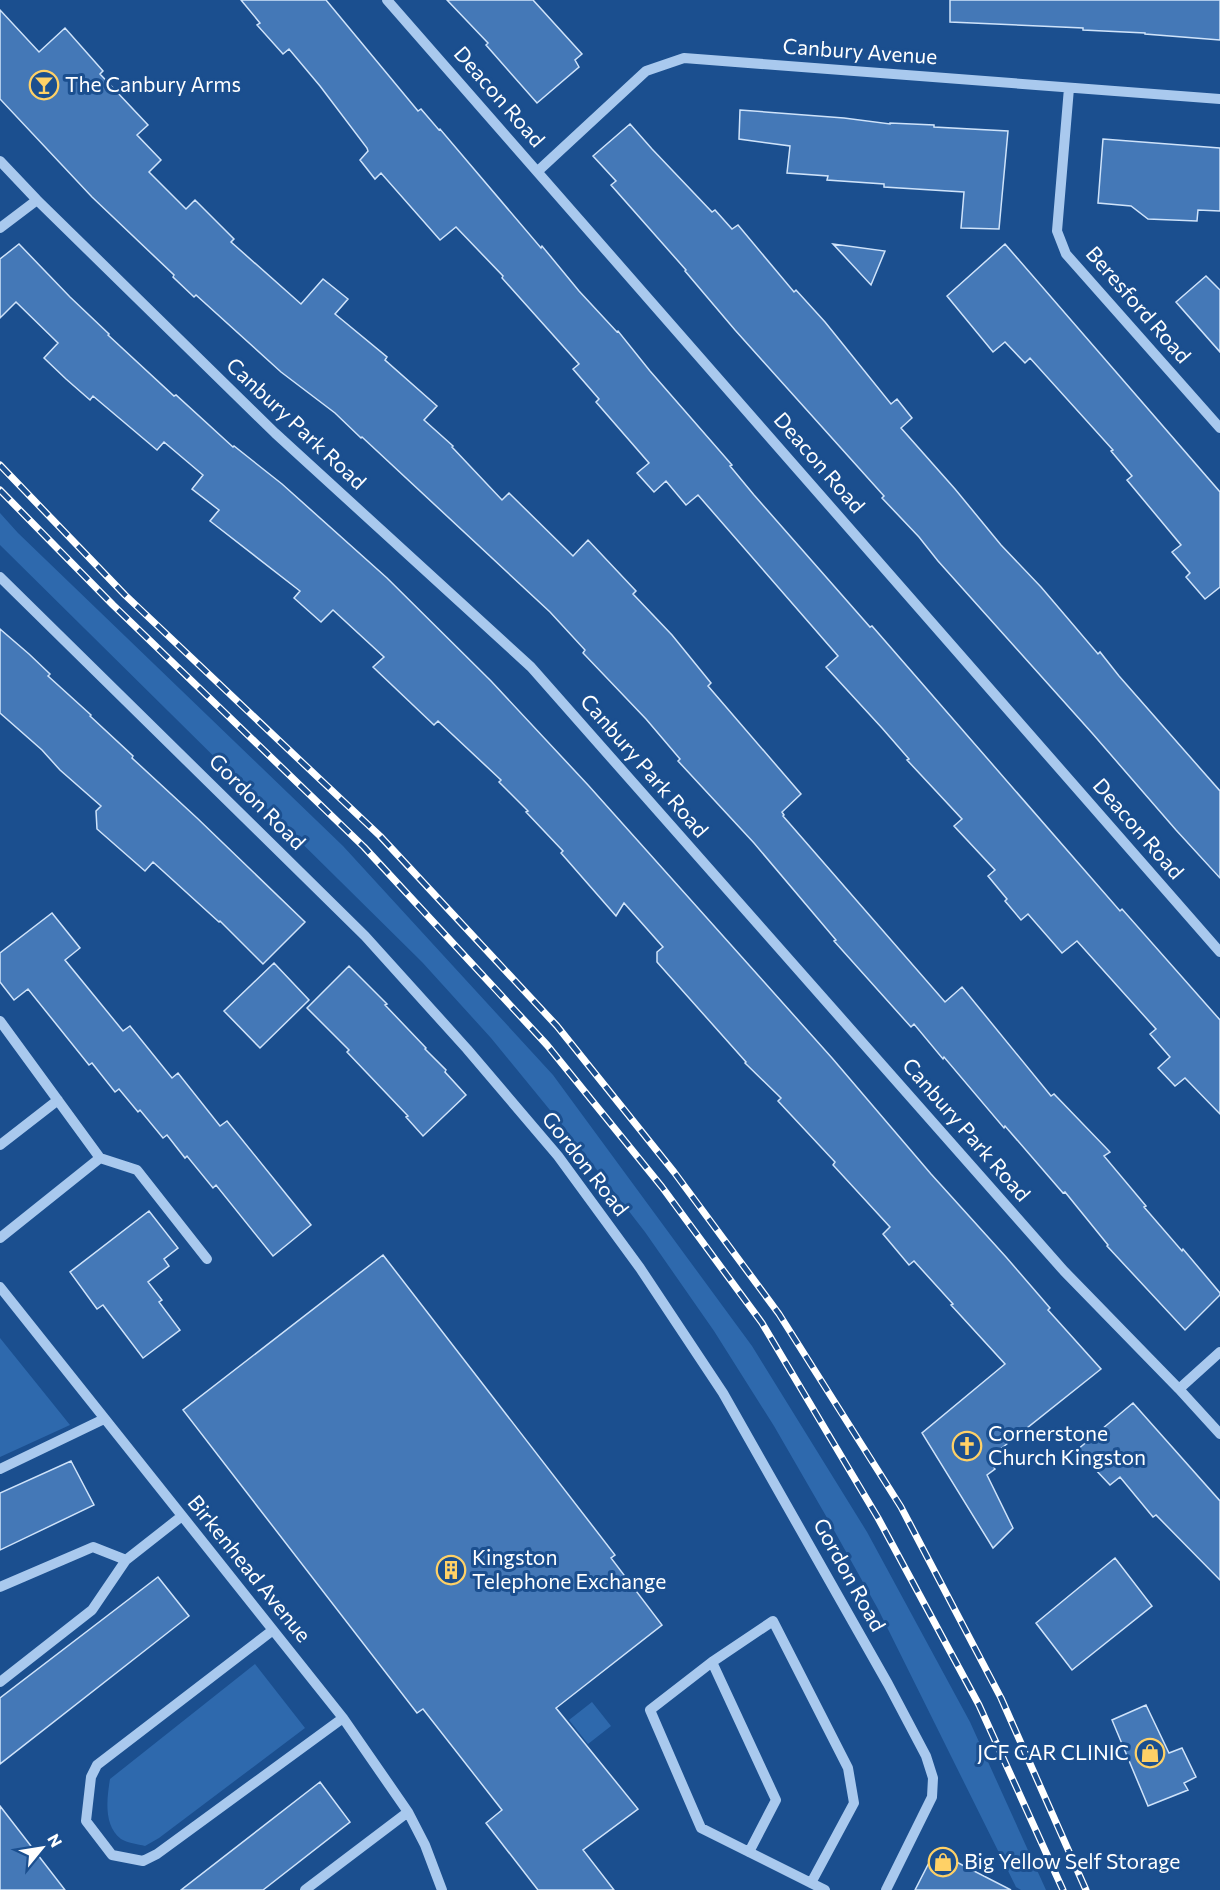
<svg xmlns="http://www.w3.org/2000/svg" width="1220" height="1890" viewBox="0 0 1220 1890" font-family="Commissioner,sans-serif">
<style>
.green{fill:#2e69ad}
.building{fill:#4478b7;stroke:#cfe3fa;stroke-width:1.5}
.lines{fill:none;stroke-linecap:round;stroke-linejoin:round}
.minor{stroke:#a9c9ee;stroke-width:10}
.rail-casing{stroke:#fff;stroke-width:7}
.rail{stroke:#1b4f8f;stroke-width:4.5;stroke-dasharray:14;stroke-linecap:butt}
.labels{text-anchor:middle;stroke-width:6;stroke-linejoin:round;paint-order:stroke}
.street-label{font-size:21px;fill:#fff;stroke:#1b4f8f}
.poi-label{font-size:21px;fill:#fff;stroke:#1b4f8f;text-anchor:start}
</style>
<rect width="100%" height="100%" fill="#1b4f8f"/>
<path class="green" d="M0 513 18 533 343 846 553 1075 752 1346 867 1532 970 1722 1046 1890H1021L1016 1887 878 1609 826 1516 774 1426 714 1331 645 1232 563 1126 491 1038 422 962 0 545Z
M0 1338 70 1425 0 1457Z
M255 1664 305 1728 159 1838 145 1846C138 1844 127 1843 121 1839 103 1825 107 1798 110 1779Z
M592 1702 611 1726 588 1744 569 1720Z"/>
<path class="building" d="M241 0H326L418 111 421 109 439 130 440 129 541 248 542 246 579 291 617 332 618 331 650 371 732 465 730 466 754 495 870 627 872 626 1120 911 1122 909 1220 1020V1114L1185 1078 1175 1086 1158 1068 1170 1057 1150 1034 1156 1029 1077 941 1062 953 1028 914 1021 920 1005 901 1007 899 988 876 995 870 954 826 962 819 907 760 909 759 882 728 826 667 838 656 698 495 686 505 666 481 654 492 637 473 649 463 596 402 599 399 573 369 579 364 502 278 503 276 456 227 440 240 381 173 375 179 360 160 368 151 367 148 320 86 289 49 283 54 257 25 260 23Z
M447 0H533L582 54 575 60 579 67 537 103 486 45 488 43Z
M950 0H1220V40L1145 34V33L1083 30V28L950 22Z
M0 10 39 52 65 28 103 71 100 74 148 125 137 135 161 160 149 172 186 209 195 200 234 239 231 242 301 304 323 279 348 299 335 314 387 357 385 360 437 406 424 420 453 446 452 447 502 500 509 493 573 556 588 540 636 591 633 594 672 635 711 683 708 686 801 794 782 812 784 815 783 816 945 1002 962 987 1051 1096 1054 1094 1110 1152 1104 1156 1146 1206 1144 1207 1182 1251 1183 1249 1220 1293V1295L1185 1330 1107 1246 1108 1245 1065 1192 1063 1193 1005 1126 1004 1128 944 1057 943 1059 914 1024 911 1027 834 941 836 940 754 843 678 761 680 759 646 719 583 653 585 650 550 612 362 437 361 438 335 413 281 372 196 295 194 297 173 277 174 275 92 197 0 99Z
M740 110 844 118 890 124V123L934 125V127L1008 131 999 229 961 228 964 192 884 187V184L827 180 828 176 787 173 790 146 739 139Z
M630 124 652 149 712 212 715 210 732 229 738 225 794 292 796 290 825 322 891 404 897 399 912 418 901 428 955 489 1001 545 1041 587 1098 654 1100 652 1119 676 1220 791V878L1176 830 1092 733 938 561 919 537 882 498 884 496 735 330 685 271 686 270 611 185 616 181 593 156Z
M1103 139 1220 148V211L1198 210 1197 221 1148 219 1131 206 1098 203Z
M19 244 70 297 109 334 108 335 174 396 176 395 233 447 234 446 282 484 387 578 491 681 588 785 832 1058 931 1174 1006 1257 1050 1308 1048 1310 1101 1369 988 1459 995 1469 987 1475 1013 1528 993 1548 922 1433 1005 1364 951 1305 953 1304 914 1261 909 1265 883 1234 890 1227 833 1165 835 1162 778 1101 781 1098 745 1063 746 1062 657 962V952L663 947 624 903 616 916 561 853 563 851 526 812 528 811 499 782 501 780 438 721 434 725 373 667 384 657 333 610 321 622 294 598 300 591 210 521 219 510 192 489 203 475 164 442 157 450 93 396 90 400 66 379 44 358 58 343 16 302 0 318V259Z
M833 244 885 251 871 285Z
M1005 244 1220 492V587L1205 599 1186 577 1190 573 1172 552 1181 545 1127 480 1132 476 1111 451 1113 450 1030 358 1025 363 1005 342 993 352 947 296Z
M1206 276 1220 290V352L1176 302Z
M0 629 29 654 50 674 48 676 91 715 90 716 133 756 132 758 197 818 305 922 263 964 220 921 219 922 153 862 145 871 97 829 96 811 101 806 60 770 42 750 0 713Z
M52 913 80 948 65 960 123 1031 130 1026 172 1078 178 1073 220 1126 227 1121 311 1225 273 1256 216 1185 213 1188 187 1156 185 1158 167 1135 163 1138 140 1110 138 1112 119 1089 115 1092 92 1063 89 1065 28 989 14 1000 0 982V953Z
M274 963 309 1000 260 1048 224 1011Z
M349 966 387 1004 385 1005 426 1048 425 1049 446 1070 445 1072 466 1095 423 1136 406 1117 408 1116 347 1052 349 1050 307 1008Z
M149 1211 178 1248 164 1259 169 1266 148 1282 162 1300 159 1302 180 1330 143 1358 103 1305 97 1309 70 1272Z
M383 1255 615 1555 611 1558 662 1625 556 1708 638 1809 583 1850 614 1890H538L486 1823 502 1810 423 1709 417 1713 183 1410Z
M1133 1403 1220 1501V1580L1156 1515 1153 1517 1120 1477 1110 1485 1077 1450Z
M71 1461 94 1505 0 1550V1493Z
M1115 1558 1152 1606 1072 1670 1036 1623Z
M158 1577 189 1616 0 1764V1698Z
M1146 1705 1169 1753 1182 1748 1196 1777 1184 1783 1188 1790 1148 1806 1112 1720Z
M320 1782 350 1822 263 1890H181Z
M0 1806 65 1890H0Z
M935 1851 1011 1890H915Z"/>
<g class="lines">
<path class="minor" d="M387 0 1220 952
M1069 88 1057 231 1066 254 1220 428
M0 161 37 200 275 433 531 667 1064 1271 1179 1389 1220 1434
M538 171 646 71 684 58 1220 99
M0 228 37 200
M0 577 365 936 467 1049 558 1156 640 1268 723 1393 888 1684 926 1756 933 1778 932 1797 886 1890
M0 1021 100 1158 137 1170 207 1259
M0 1145 58 1100
M0 1238 100 1158
M0 1287 343 1718 408 1812 425 1845 442 1890
M1179 1389 1220 1352
M0 1469 104 1419
M0 1587 93 1547 126 1560
M273 1630 97 1765 91 1777 86 1821 112 1855 143 1861 157 1854 343 1718
M712 1662 776 1800 749 1852
M0 1682 92 1610 126 1560 182 1516
M811 1883 854 1803 848 1768 773 1621 712 1662 650 1710 701 1828 825 1890
M305 1890 408 1812"/>
<g class="rail-casing">
<path id="rail" d="M0 465 125 595 380 836 557 1026 674 1172 779 1314 901 1507 1001 1698 1086 1890
M0 490 113 605 364 847 547 1045 662 1187 762 1323 878 1518 979 1705 1063 1890"/>
</g>
<use href="#rail" class="rail"/>
</g>
<defs>
<g id="bar-ring" transform="scale(1.5)"><circle r="9.5" fill="#1b4f8f" stroke="#ffd166" stroke-width="1.5"/><path d="M-6-5H6L.8 .8V4.5H3.5V6h-7V4.5H-.8V.8Z" fill="#ffd166"/></g>
<g id="church-ring" transform="scale(1.5)"><circle r="9.5" fill="#1b4f8f" stroke="#ffd166" stroke-width="1.5"/><path d="M-1.2-6h2.4v3.5h3.3v2.4h-3.3V6h-2.4V-.1h-3.3v-2.4h3.3Z" fill="#ffd166"/></g>
<g id="building-ring" transform="scale(1.5)"><circle r="9.5" fill="#1b4f8f" stroke="#ffd166" stroke-width="1.5"/><path d="M-4-6H4V6H1V3H-1V6H-4ZM-2.5-4.3h1.7v1.8h-1.7ZM.8-4.3h1.7v1.8H.8ZM-2.5-1h1.7V.8h-1.7ZM.8-1h1.7V.8H.8Z" fill="#ffd166"/></g>
<g id="shop-ring" transform="scale(1.5)"><circle r="9.5" fill="#1b4f8f" stroke="#ffd166" stroke-width="1.5"/><path d="M-5-2.5h2.3a2.7 3.5 0 0 1 5.4 0H5L5.5 6h-11ZM-1.5-2.5h3a1.5 2.3 0 0 0-3 0Z" fill="#ffd166"/></g>
</defs>
<g fill-rule="evenodd">
<use href="#bar-ring" x="44" y="85"/>
<use href="#church-ring" x="967" y="1446"/>
<use href="#building-ring" x="451" y="1570"/>
<use href="#shop-ring" x="1150" y="1753"/>
<use href="#shop-ring" x="943" y="1862"/>
</g>
<g class="labels">
<g class="street-label">
<text transform="translate(860 52) rotate(4)" y="7">Canbury Avenue</text>
<text transform="translate(499 97) rotate(49)" y="7">Deacon Road</text>
<text transform="translate(1138 305) rotate(49)" y="7">Beresford Road</text>
<text transform="translate(296 424) rotate(43)" y="7">Canbury Park Road</text>
<text transform="translate(819 463) rotate(49)" y="7">Deacon Road</text>
<text transform="translate(644 766) rotate(49)" y="7">Canbury Park Road</text>
<text transform="translate(257 802) rotate(45)" y="7">Gordon Road</text>
<text transform="translate(1138 829) rotate(49)" y="7">Deacon Road</text>
<text transform="translate(966 1130) rotate(49)" y="7">Canbury Park Road</text>
<text transform="translate(585 1164) rotate(52)" y="7">Gordon Road</text>
<text transform="translate(249 1569) rotate(51)" y="7">Birkenhead Avenue</text>
<text transform="translate(849 1575) rotate(61)" y="7">Gordon Road</text>
</g>
<g class="poi-label">
<text x="65" y="92">The Canbury Arms</text>
<text x="988" y="1441">Cornerstone<tspan x="988" dy="24">Church Kingston</tspan></text>
<text x="472" y="1565">Kingston<tspan x="472" dy="24">Telephone Exchange</tspan></text>
<text x="1129" y="1760" text-anchor="end">JCF CAR CLINIC</text>
<text x="964" y="1869">Big Yellow Self Storage</text>
</g>
</g>
<g transform="translate(42 1848) rotate(60)" stroke="#1b4f8f" stroke-width="4.5" paint-order="stroke">
<path d="M0-4.5L10 22L0 15L-10 22Z" fill="#ffffff"/>
<text y="-9" font-size="16" font-weight="bold" text-anchor="middle" fill="#ffffff">N</text>
</g>
</svg>
